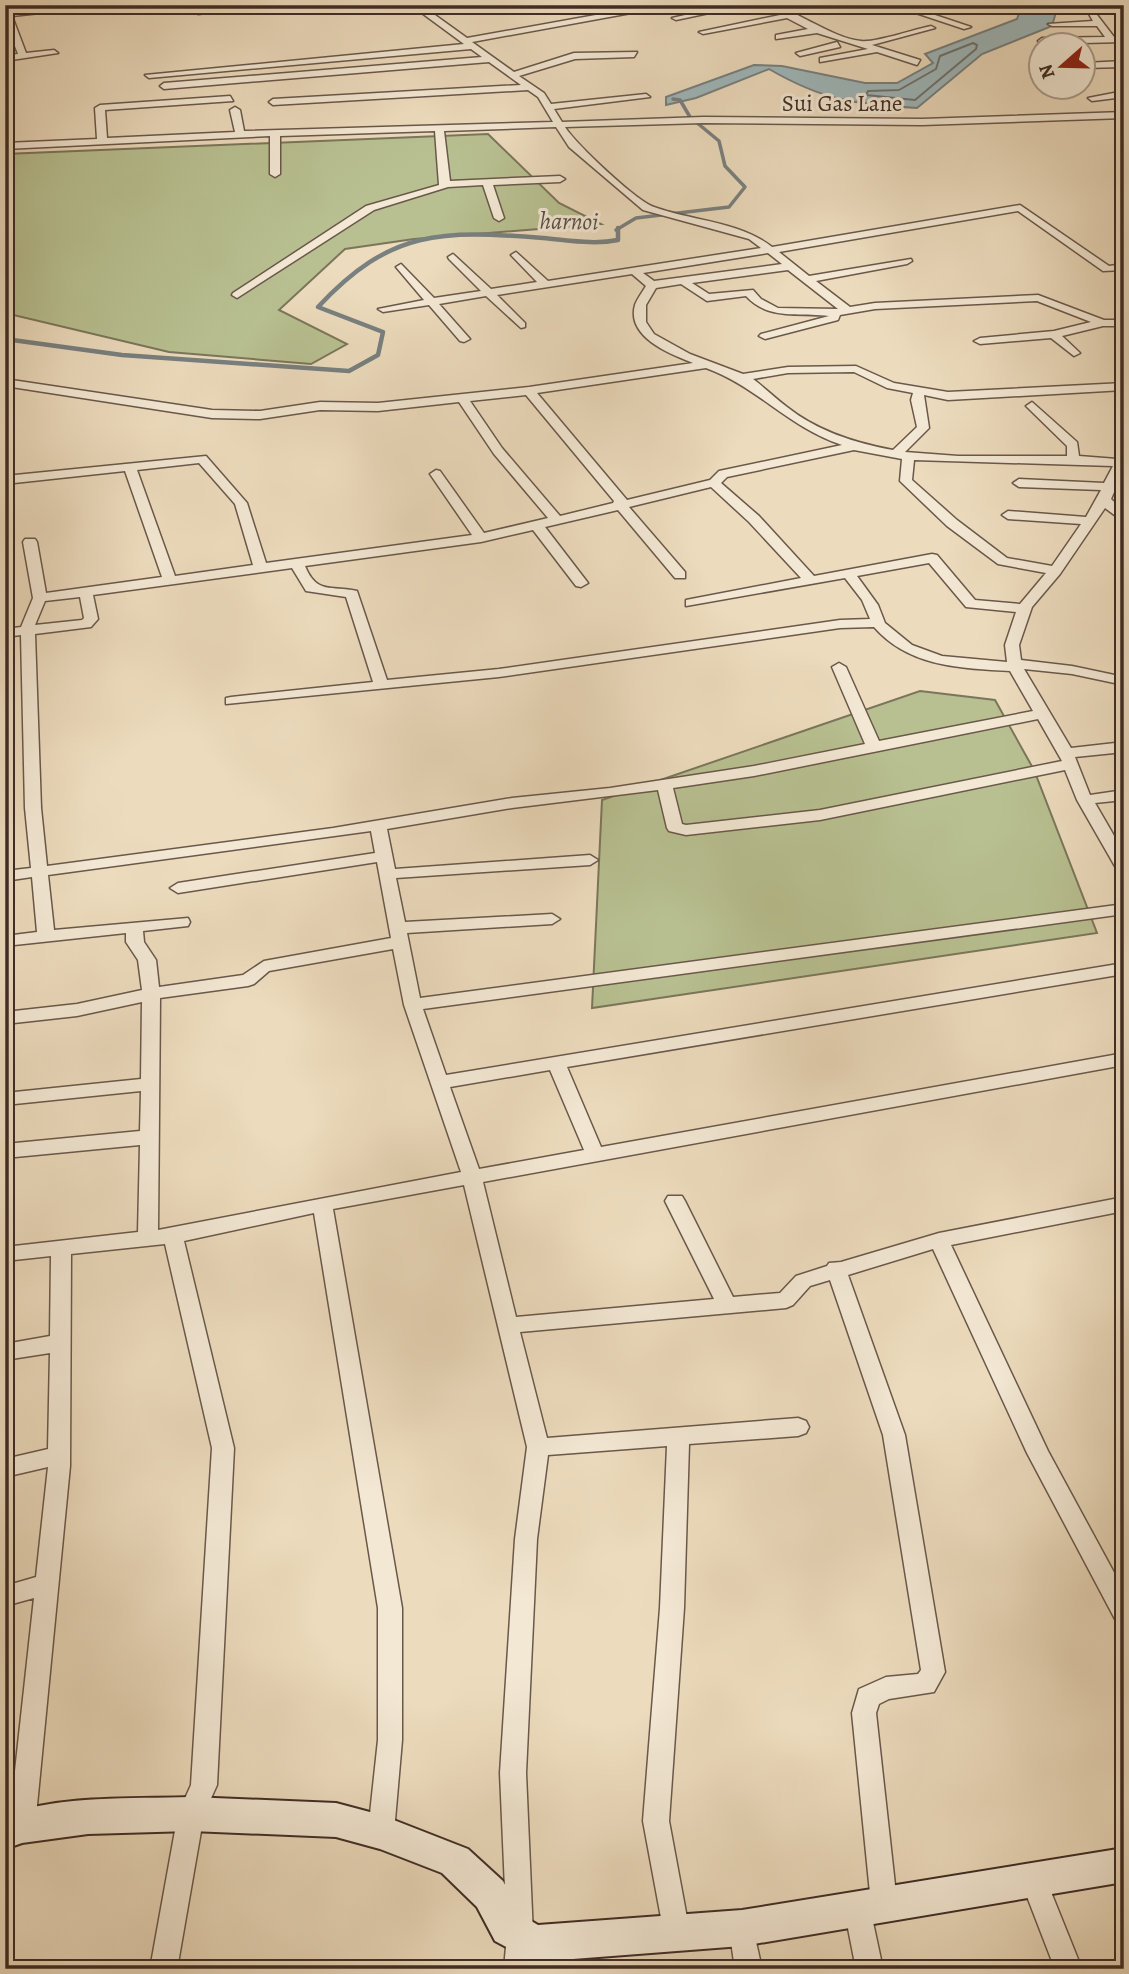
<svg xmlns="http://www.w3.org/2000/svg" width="1129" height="1974" viewBox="0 0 1129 1974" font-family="Alegreya,serif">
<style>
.green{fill:#b8c091;stroke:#7b765b;stroke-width:2}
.water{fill:#9eb8bc;stroke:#788080;stroke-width:2}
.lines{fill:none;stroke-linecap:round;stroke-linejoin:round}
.shore{stroke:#6e7270;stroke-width:2}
.stream-far1{stroke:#788080;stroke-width:3.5}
.stream{stroke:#788080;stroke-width:4.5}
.street-casing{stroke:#6a584b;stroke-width:3}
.secondary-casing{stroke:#3e2c25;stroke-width:4}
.street{fill:#f3e8d4;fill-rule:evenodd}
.secondary{fill:#f3e8d4;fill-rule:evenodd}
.labels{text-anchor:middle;stroke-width:6;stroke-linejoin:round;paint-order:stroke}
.far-street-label{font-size:23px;fill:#3e2c25;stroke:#f3e8d4}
.far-water-label{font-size:24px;font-style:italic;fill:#564f4b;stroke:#f3e8d4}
</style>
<rect width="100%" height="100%" fill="#ecdbbd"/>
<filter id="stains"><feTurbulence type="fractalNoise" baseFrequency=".00286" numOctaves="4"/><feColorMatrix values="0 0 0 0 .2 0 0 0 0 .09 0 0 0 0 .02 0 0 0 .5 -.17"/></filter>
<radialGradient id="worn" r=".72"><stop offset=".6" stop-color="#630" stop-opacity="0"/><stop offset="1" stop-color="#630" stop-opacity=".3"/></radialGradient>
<path class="green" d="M488 134 559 203 601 224 414 239 345 249 279 310 347 344 311 364 169 352 5 313V154Z
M920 691 995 700 1034 770 1097 933 592 1008 602 800Z"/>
<path class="water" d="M1022 5H1058L1052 26 982 54 917 108C855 104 824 101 769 69L696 98 666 105V97L754 65 782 66 865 83H897L933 63 925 54 1017 19Z"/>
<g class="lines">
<path class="shore" d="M973 43 977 45 976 49 915 100 866 95 868 91 899 90 936 69 940 56Z"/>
<path class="stream-far1" d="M616 230 636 218 729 207 745 187 725 166 719 141 690 117 680 100 673 99"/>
<path class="stream" d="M5 339 122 355 349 371 378 355 383 332 318 307C391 229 441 230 543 238 568 240 593 245 618 240V228"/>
<g class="street-casing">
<path id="street" d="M80 5H115L12 16 26 53 54 50 58 53 5 61V55L18 54 5 20V12Z
M246 5H279L198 14 194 12Z
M411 5H421L467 38 629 9 628 5H636L639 9 631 13 472 42 514 72 574 53 637 52 634 57 575 59 519 76 544 93 551 104 646 94 650 97 554 109 562 122 703 117 922 119 1124 112V118L922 125 703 123 565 127C576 144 636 201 654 207 692 221 739 221 772 247L1020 205 1109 266 1124 264V270L1103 271 1018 211 779 252 809 276 911 259 912 261 907 264 816 281 850 307 875 303 1038 295 1104 320H1124V326H1103L1062 336 1080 353 1074 356 1051 338 980 344 974 341 980 338 1054 331 1091 322 1037 301 875 309 840 315 838 320 765 339 759 336 761 334 829 316C799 312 769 321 746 296L707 301 681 284 656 288 646 305V322L654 334 690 354 743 374 788 367 856 366 894 383 948 392 1124 383V390L948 400 924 395 929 428 905 452 958 456H1067V446L1026 406 1032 402 1077 442 1079 456 1117 459 1124 455V469L1111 499 1124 511V522L1105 508 1060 574 1032 607 1019 645 1021 660 1072 666 1124 677V685L1072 674 1024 669 1071 748 1124 742V752L1075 757 1090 795 1124 790V800L1095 803 1124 853V873L1116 868 1077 800 1065 770 820 820 686 835 669 831 667 828 658 790 512 808 387 829 395 869 590 855 598 860 590 865 396 878 405 922 552 914 560 919 552 924 407 933 420 998 1124 904V914L423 1009 446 1075 1124 963V974L567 1067 601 1147 1124 1053V1065L483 1182 516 1317 714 1299 665 1201 668 1196H682L685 1201 733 1297 780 1293 796 1276 827 1266 829 1263 841 1262 939 1233 1124 1197V1211L951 1245 1048 1451 1124 1591V1624L1116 1621 1027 1453 933 1249 848 1275 905 1435 945 1672 934 1692 889 1699 879 1704 876 1713 897 1903 893 1912 884 1916 875 1912 871 1903 852 1713 859 1689 886 1677 918 1674 921 1670 883 1435 830 1280 810 1286 793 1305 786 1308 520 1332 547 1438 798 1418 806 1421 809 1427 806 1433 798 1436 689 1444 684 1608 669 1821 690 1934 686 1943 677 1947 668 1943 664 1934 643 1821 660 1608 667 1446 548 1455 537 1539 526 1773 533 1935 531 1969H504L507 1935 500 1773 515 1539 527 1447 464 1185 333 1209 402 1608V1740L394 1832 390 1841 381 1844 372 1841 368 1832 378 1740V1608L314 1213 184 1241 234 1448 217 1785 204 1814 177 1969H150L178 1814 191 1785 212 1448 165 1244 71 1254 70 1466 35 1826 31 1835 22 1838 13 1835 9 1826 34 1598 5 1606V1586L36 1577 48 1467 5 1477V1459L48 1449 50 1353 5 1360V1344L50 1336 51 1256 5 1261V1247L138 1232 140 1145 5 1158V1144L140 1131 141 1091 5 1105V1093L141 1079 142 1002 77 1016 5 1024V1012L77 1004 142 990 138 960 126 942V933L5 946V936L37 932 32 877 5 881V871L31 868 25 808 21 635 5 637V629L21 627 33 598 23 542 25 539H35L37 542 46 593 162 577 125 471 5 484V476L206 456 247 503 266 563 472 535 430 474 436 470 440 471 484 533 548 518 494 454 459 402 378 411 320 410 260 419 212 418 5 386V379L212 410 260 411 320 402 378 403 529 387 693 363C670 354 626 337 635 305 637 299 643 291 646 286L632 274 497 295 525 323V327L521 328 486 296 439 304 470 339 464 342 460 341 429 305 383 312 378 309 424 300 396 267 401 264 434 298 481 291 449 259 448 257 453 254 491 289 537 282 511 255 516 252 548 281 761 248 749 239 643 210 569 147 556 127 444 131 450 181 560 176 565 179 560 182 493 185 504 218 499 221 494 218 483 185 448 187 374 210 237 298 232 295 233 293 366 206 439 185 435 131 280 136V174L275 177 270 174V136L5 149V143L97 139 95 108 100 105 230 96 233 101 105 110 107 138 235 132 230 110 235 107 240 110 244 131 553 122 538 97 528 90 273 105 269 102 273 99 521 85 489 62 164 89 160 86 164 83 482 57 471 49 149 78 145 75 464 44ZM768 253 782 264 654 281 643 273ZM788 270 838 309 778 308 761 299 753 290 709 294 692 283ZM706 368C758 387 788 427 842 445L719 471 710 480 627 500 537 393ZM854 372 887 388 913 393 911 400 917 427 893 450C855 443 817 431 787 407 775 398 765 388 753 379L788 373ZM526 395 614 501 613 503 560 516 502 448 470 401ZM854 450 902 459 900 481 947 526 998 564 1046 573 1020 604 975 600 937 555 932 554 814 576 759 516 721 483 727 477ZM914 460 1113 466 1104 483 1019 479 1013 483 1019 487 1101 490 1086 517 1008 511 1002 515 1008 519 1081 524 1052 566 1007 558 957 520 912 480ZM199 463 235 504 253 565 175 576 137 470ZM711 487 749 522 801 578 691 599 686 600V606L845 578 862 600 870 619 840 620 499 669 387 680 357 591C331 585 317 595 305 566L481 542 533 530 576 586 581 587 588 583 545 527 618 510 675 578H685V572L629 507ZM929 563 966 607 1016 612 1005 645 1007 662 942 656 912 645 885 623 878 605 857 576ZM292 568 306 591 346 597 373 682 231 697 226 698V704L499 677 840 628 874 627C909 667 960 668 1010 671L1033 711 879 741 846 667 839 663 832 667 865 744 754 766 610 788 512 798 333 828 47 866 41 808 35 634 91 627 98 619 93 595ZM80 597 84 618 82 620 35 625 45 601ZM1038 719 1062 761 820 810 686 825 682 824 673 788 754 776ZM371 831 375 853 178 883 170 888 178 893 377 862 391 938 264 961 243 975 159 987 156 960 144 942 143 931 188 926 190 922 188 918 54 930 48 875ZM393 949 404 1005 461 1172 158 1230 160 998 248 986 254 984 269 971ZM550 1070 584 1150 479 1169 450 1087Z
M729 5H747L676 20 672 18Z
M764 5C792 5 829 38 861 41 875 43 915 29 931 26L935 28 872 45 920 60 917 65 877 52 820 62V58L868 49 817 33 776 39V35L808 29 787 18 703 34 699 32 780 15Z
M925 5H938L923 11 971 27 964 29 910 11Z
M1124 5V8L1094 11 1114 37 1124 36V42L1042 44 1038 41 1042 38 1105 37 1097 26H1052L1048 24 1093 21 1085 7Z
M837 42 840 47 800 56 796 53Z
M1124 61V67L1084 68V63Z
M1124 91V97L1092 101 1088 98Z
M1034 1868 1043 1872 1082 1969H1055L1021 1881 1025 1872Z
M857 1895 866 1899 870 1908 883 1969H856L844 1908 848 1899Z
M742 1915 751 1919 762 1969H735L729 1928 733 1919Z"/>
</g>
<g class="secondary-casing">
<path id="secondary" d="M191 1797 336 1803 381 1815 468 1849 503 1881 521 1915 538 1925 742 1910 1124 1848V1882L742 1946 534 1962 495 1941 477 1907 442 1873 380 1849 336 1837 191 1831 88 1834 22 1843 5 1849V1815C63 1795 130 1799 191 1797Z"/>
</g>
<use href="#street" class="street"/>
<use href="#secondary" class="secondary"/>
</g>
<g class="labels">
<g class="far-street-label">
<text x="842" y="111">Sui Gas Lane</text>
</g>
<g class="far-water-label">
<text transform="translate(569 221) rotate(1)" y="8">harnoi</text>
</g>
</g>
<rect width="1129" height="1974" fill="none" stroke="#ecdbbd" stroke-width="28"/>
<rect x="7" y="7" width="1115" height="1960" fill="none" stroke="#3e2c25" stroke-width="3.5"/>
<rect x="14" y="14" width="1101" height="1946" fill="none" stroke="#3e2c25" stroke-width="2"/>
<g transform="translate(1062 66) rotate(250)"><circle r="33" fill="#f3e8d4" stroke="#ab9d8e" stroke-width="2"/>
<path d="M0-5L12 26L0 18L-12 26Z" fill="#8f2418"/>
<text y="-10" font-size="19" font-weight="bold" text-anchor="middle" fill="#3e2c25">N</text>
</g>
<rect width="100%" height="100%" filter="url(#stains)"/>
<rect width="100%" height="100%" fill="url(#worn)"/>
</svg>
